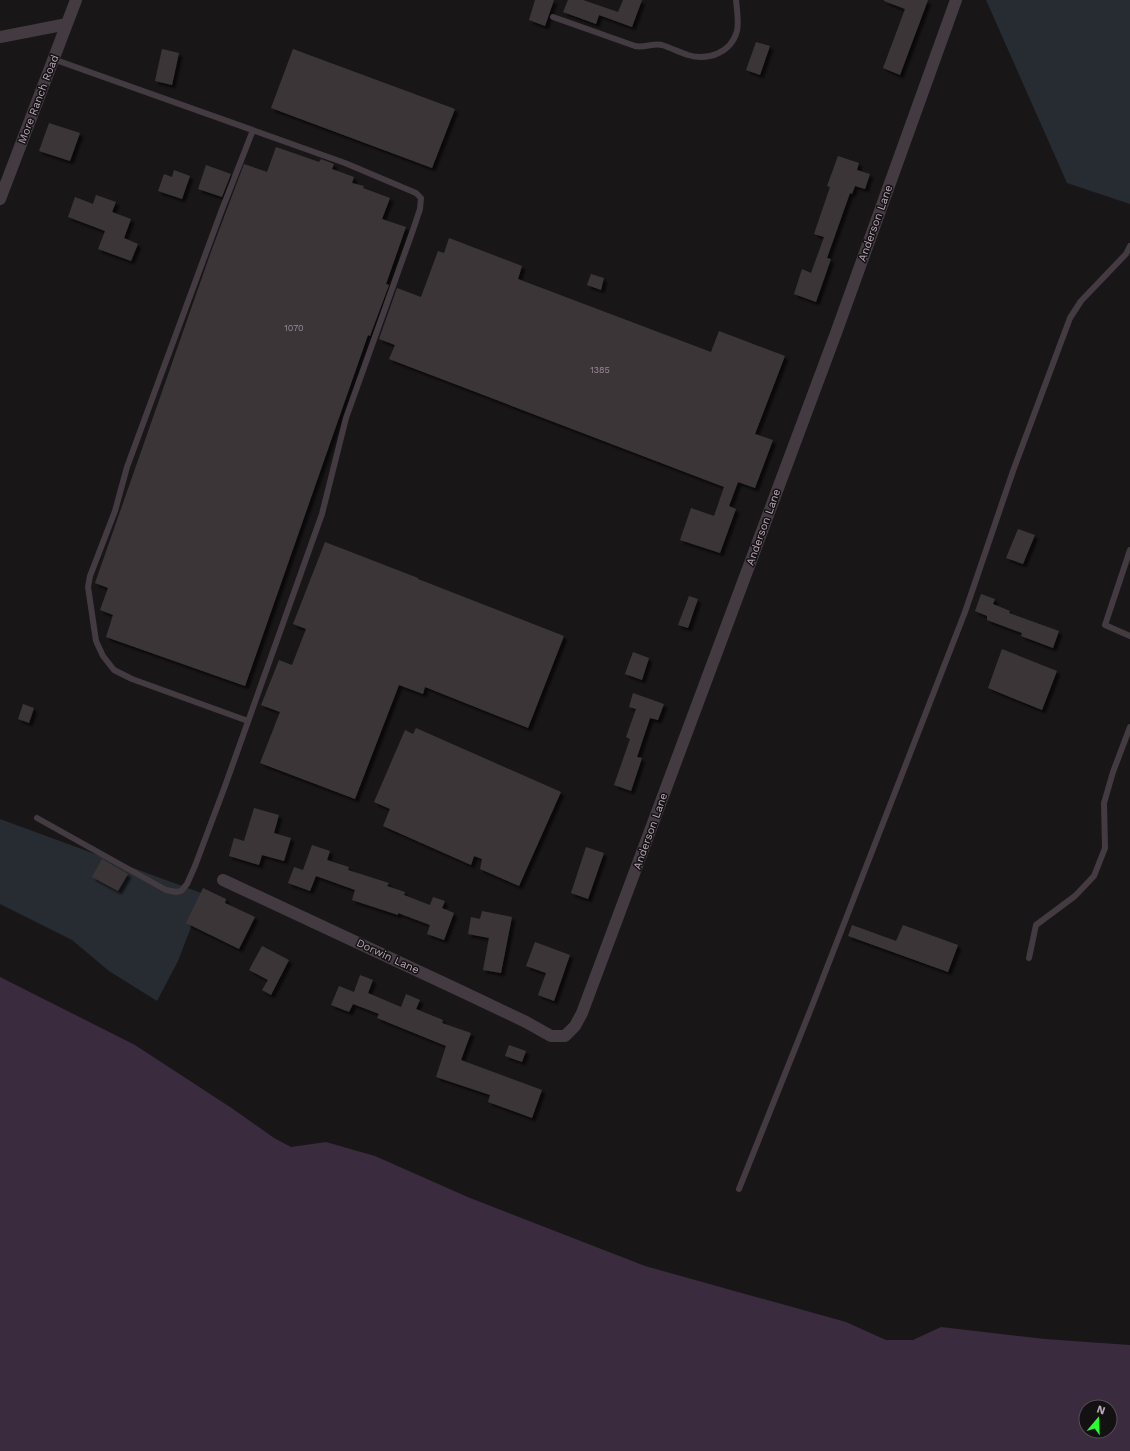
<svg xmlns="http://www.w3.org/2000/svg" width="1130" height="1451" viewBox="0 0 1130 1451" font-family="'Work Sans',sans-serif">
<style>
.green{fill:#262c31}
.water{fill:#3a2b3e;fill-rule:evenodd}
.building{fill:#3b3639;filter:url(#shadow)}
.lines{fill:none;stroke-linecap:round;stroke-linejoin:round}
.lane{stroke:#433b41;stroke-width:6}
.street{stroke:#433b41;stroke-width:12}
.labels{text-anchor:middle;stroke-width:3;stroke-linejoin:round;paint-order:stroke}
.number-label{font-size:9px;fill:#9a8b99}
.street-label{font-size:11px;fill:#baa7b9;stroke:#141113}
</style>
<defs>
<filter id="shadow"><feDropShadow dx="3.5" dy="3.5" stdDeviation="1" flood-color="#0009"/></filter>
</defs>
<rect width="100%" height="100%" fill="#191618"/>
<path class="green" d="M986 0H1130V204L1067 183Z
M0 819 204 894 178 961 157 1001 109 971 72 940 0 904Z"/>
<path class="water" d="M0 977 135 1045 233 1109 274 1138 291 1147 326 1142 375 1156 470 1198 645 1266 846 1322 886 1340H913L941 1327 1045 1339 1130 1345V1451H0ZM1086 1407H1110V1431H1086Z"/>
<path class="building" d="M535 0H554L545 26 529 20Z
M568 0H583L618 12 623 0H642L632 27 599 15 596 24 563 12Z
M884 0H928L900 75 883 68 905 9 884 1Z
M756 42 770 46 760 75 746 70Z
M162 49 179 53 172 85 155 81Z
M293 49 455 109 432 168 271 108Z
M49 123 80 133 70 161 39 151Z
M276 147 319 162 321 159 334 164 332 169 354 177 352 183 364 186 363 188 390 198 382 219 406 227 386 284 389 285 370 336 368 335 245 686 106 637 113 615 100 610 108 588 95 583 212 249 244 164 267 172Z
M838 156 859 163 857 170 870 174 865 189 855 186 852 194 850 193 827 258 831 259 816 302 794 294 802 269 811 273 824 237 814 234 830 187 827 186Z
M206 165 231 174 222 197 198 189Z
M174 170 190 176 182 199 158 191 164 174 172 177Z
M96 195 116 202 112 212 131 219 124 238 138 244 131 261 98 249 105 231 68 217 75 197 93 204Z
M449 238 522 266 518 279 711 352 719 331 785 356 755 434 773 440 755 488 738 482 729 506 736 509 720 553 680 540 691 508 714 516 724 487 389 359 395 345 379 339 397 288 421 297 438 251 444 253Z
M591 274 604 278 601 290 587 285Z
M1018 529 1035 535 1023 564 1006 558Z
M325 542 418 578V579L564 636 528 728 425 687 423 694 399 685 355 799 260 763 280 712 261 705 279 660 292 665 306 629 293 624Z
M981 594 995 599 993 604 1010 611 1009 613 1059 631 1053 648 1021 636 1022 633 987 620V616L975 611Z
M689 596 698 599 688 628 678 625Z
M1002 649 1057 671 1042 710 988 688Z
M633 652 649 658 642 680 625 674Z
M633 693 664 704 658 720 650 718 637 757 642 758 631 791 614 785 630 739 626 737 636 709 629 707Z
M23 704 34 708 29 723 18 719Z
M416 728 561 792 519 886 480 869 482 859 474 856 471 865 383 826 390 809 374 802 405 730 413 734Z
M254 808 279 815 274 833 291 838 284 861 262 855 259 865 229 856 234 838 244 841Z
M312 845 330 851 327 860 349 867 348 870 389 883 387 886 405 892 404 895 430 905 433 897 445 901 442 908 454 913 444 940 427 934 430 925 398 913V915L352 900 355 890 316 876 310 891 288 883 294 867 303 870Z
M586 847 604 853 588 899 571 893Z
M102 859 128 874 118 891 92 877Z
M203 888 226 899 225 903 255 917 239 949 186 923Z
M482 911 512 917 501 973 483 970 489 938 468 934 471 917 480 919Z
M852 925 896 941 903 925 958 945 948 972 848 936Z
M535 942 570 955 554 1001 538 995 546 973 526 966Z
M262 946 289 960 271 995 262 990 268 980 249 970Z
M360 975 373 980 368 993 401 1007 406 994 420 1000 416 1009 443 1020 442 1023 471 1033 461 1060 542 1090 532 1118 488 1102 490 1095 436 1077 446 1046 377 1018 379 1014 353 1004 349 1012 331 1005 339 986 354 992Z
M509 1045 526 1051 522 1062 505 1056Z"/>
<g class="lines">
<path class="lane" d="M553 17 635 46C644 48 653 43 662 45 671 48 679 52 688 55 708 61 731 53 737 31 739 21 737 10 736 0
M1130 550 1105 625 1130 636
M248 721 132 679 114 670 103 656 96 641 88 587 90 576 115 511 127 467 221 212 253 130
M37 818 166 890 176 892 181 891 187 884 195 866 225 786 322 514 346 418 413 230 420 209 421 198 416 193 345 163 53 59
M1029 958 1036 925 1075 896 1094 876 1105 848 1104 803 1113 772 1130 727
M739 1189 812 1006 965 612 1013 471 1070 318 1081 301 1126 254 1130 246"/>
<path class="street" d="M0 37 67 24
M0 199 76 0
M223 880 463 992 526 1022 551 1036H565L575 1026 582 1013 836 333 956 0"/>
</g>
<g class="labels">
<g class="number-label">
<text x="294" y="331">1070</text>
<text x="600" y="373">1385</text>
</g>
<g class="street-label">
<text transform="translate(38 99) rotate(-69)" y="4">More Ranch Road</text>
<text transform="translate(875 223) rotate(-70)" y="4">Anderson Lane</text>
<text transform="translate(763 527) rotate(-70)" y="4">Anderson Lane</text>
<text transform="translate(650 831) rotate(-70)" y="4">Anderson Lane</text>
<text transform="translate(388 956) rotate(25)" y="4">Dorwin Lane</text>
</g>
</g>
<g transform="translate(1098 1419) rotate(19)"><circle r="19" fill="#141113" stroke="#564d55"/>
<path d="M0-3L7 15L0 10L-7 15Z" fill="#28ff2e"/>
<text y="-6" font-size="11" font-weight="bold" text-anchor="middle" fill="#baa7b9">N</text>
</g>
</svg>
